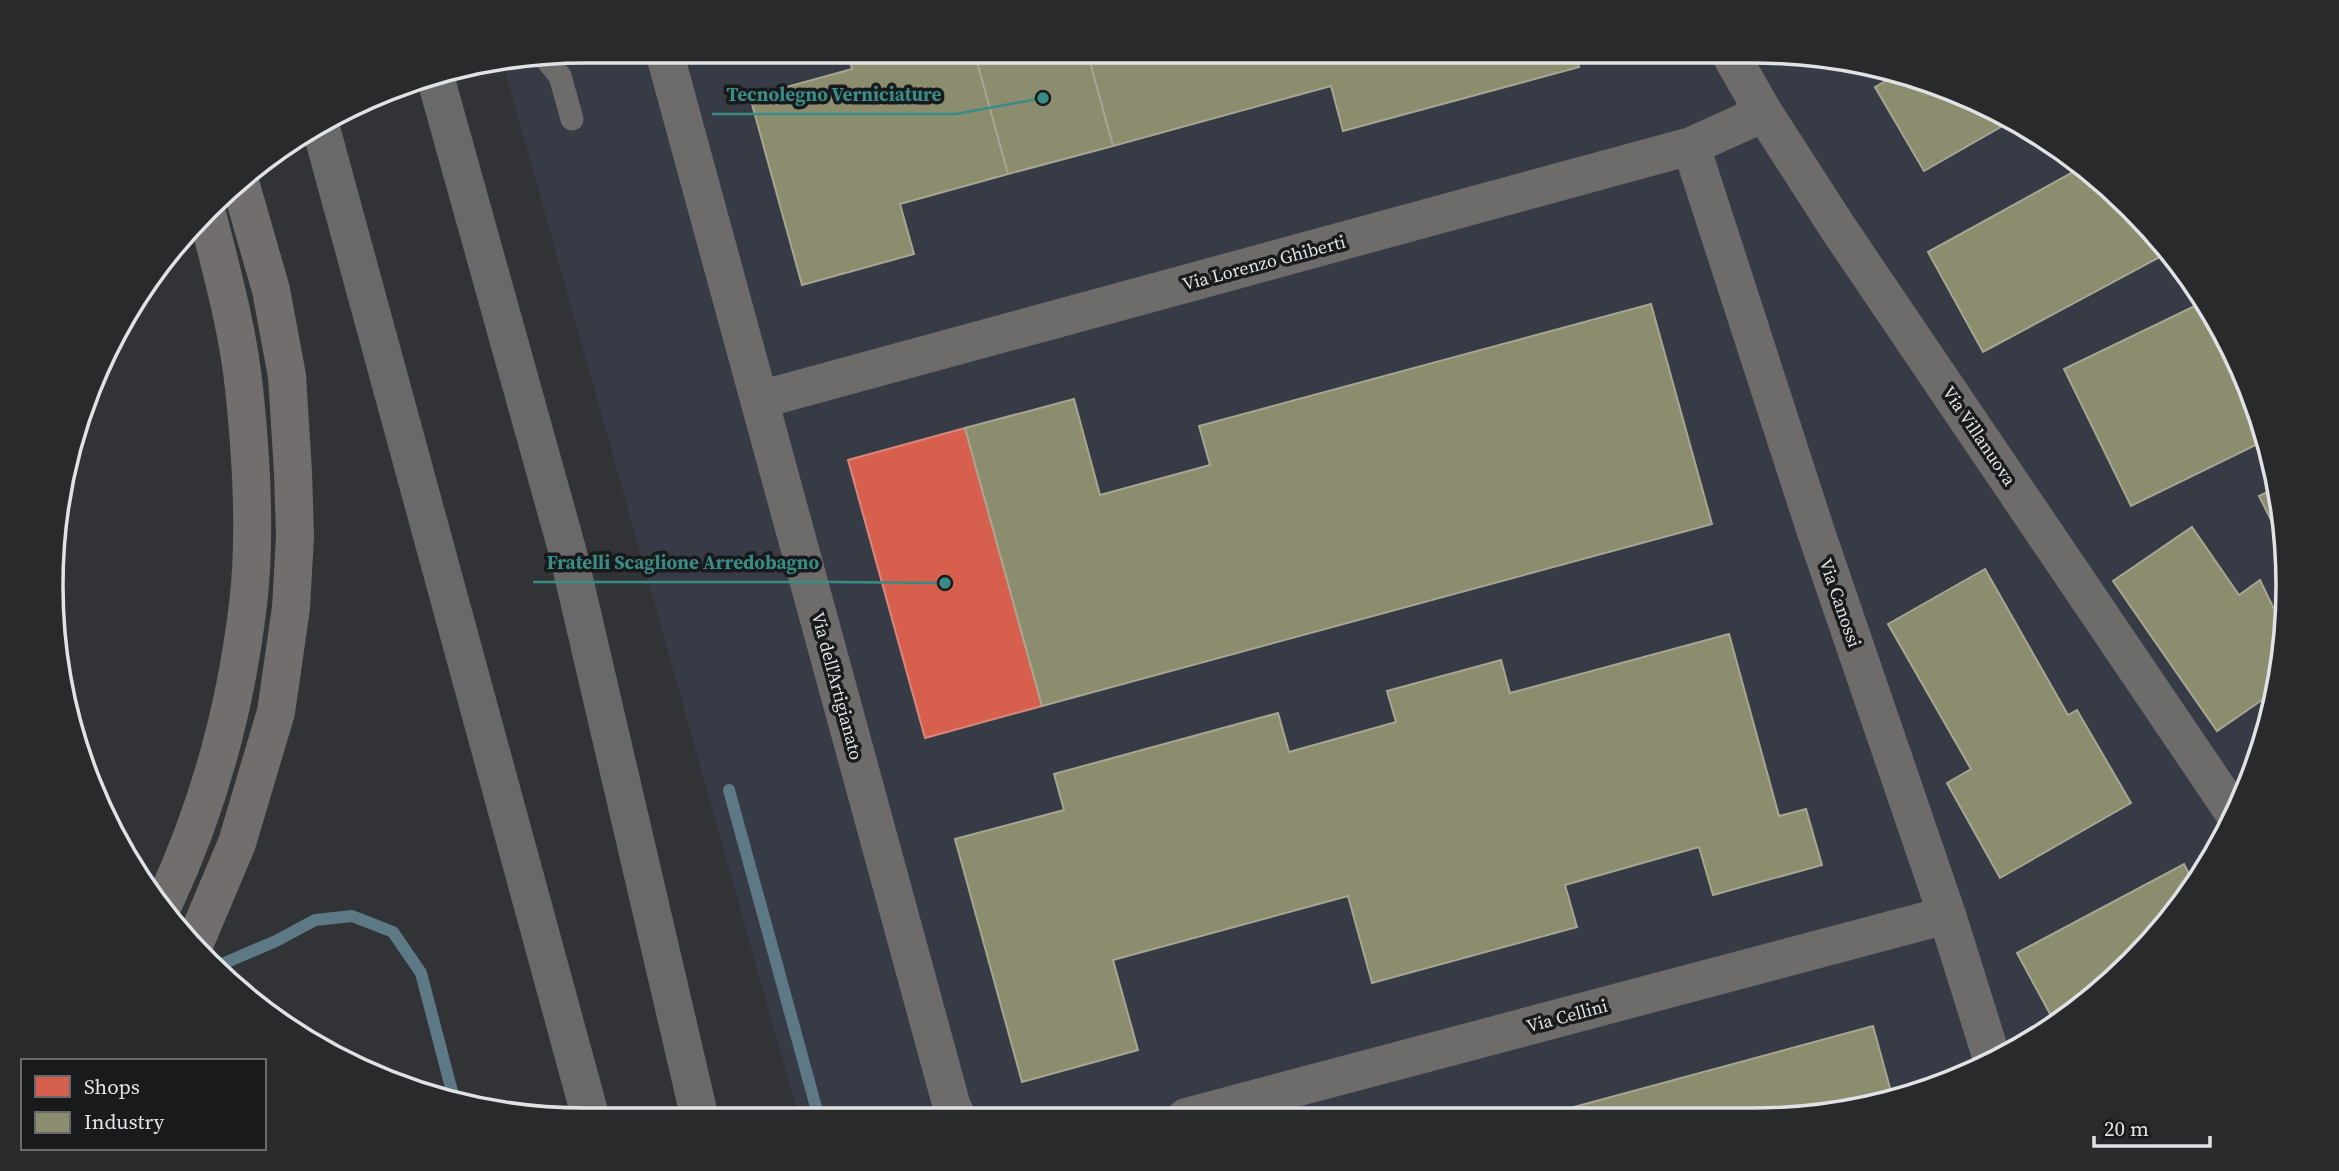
<svg xmlns="http://www.w3.org/2000/svg" width="2339" height="1171" viewBox="0 0 2339 1171" font-family="'Source Serif 4',serif">
<style>
.built{fill:#373b45}
.shops{fill:#d6604d;stroke:#d9877b;stroke-width:2}
.industry{fill:#8c8c6e;stroke:#a6a692;stroke-width:2}
.lines{fill:none;stroke-linecap:round;stroke-linejoin:round}
.stream{stroke:#5d7986;stroke-width:12}
.lane{stroke:#6e6b6b;stroke-width:23}
.street{stroke:#6e6b6b;stroke-width:38}
.secondary{stroke:#716e6d;stroke-width:38}
.highway{stroke:#6a6969;stroke-width:38}
.labels{text-anchor:middle;stroke-width:7;stroke-linejoin:round;paint-order:stroke}
.street-label{font-size:18px;fill:#e1e2e6;stroke:#191a1c}
.rim{fill:none;stroke:#e1e2e6;stroke-width:3.5}
.leader{fill:none;stroke:#398c86;stroke-width:2.5}
.callout-dot{fill:#398c86;stroke:#191a1c;stroke-width:2.5}
.callout-label{font-size:19px;text-anchor:middle;font-weight:bold;fill:#398c86;stroke:#191a1c;stroke-width:7;stroke-linejoin:round;paint-order:stroke}
</style>
<rect width="100%" height="100%" fill="#313336"/>
<path class="built" d="M586 51 1788 52 1892 69 1990 106 2079 161 2155 233 2216 318 2260 413 2284 515 2287 620 2270 724 2233 822 2156 938 2051 1030 1926 1092 1823 1116 799 1118 503 64Z"/>
<path class="shops" d="M965 428 1042 706 925 738 848 460Z"/>
<path class="industry" d="M856 51H974L1008 174 900 204 914 254 802 285 750 97 852 69 848 53Z
M974 51H1087L1113 146 1008 174Z
M1087 51 1575 52 1579 67 1343 131 1331 86 1113 146Z
M1901 72 1990 106 2013 120 1924 171 1875 87Z
M2084 166 2155 233 2169 252 1983 352 1928 252Z
M2205 301 2216 318 2260 413 2266 440 2131 506 2064 369Z
M1651 304 1712 524 1042 706 965 428 1074 399 1100 495 1210 465 1199 426Z
M2273 469 2284 515 2285 548 2259 496 2272 490 2264 473Z
M2192 527 2239 595 2260 580 2285 632 2281 658 2269 667 2277 679 2275 691 2217 731 2113 581Z
M1985 569 2068 715 2077 710 2131 803 2000 878 1947 783 1971 769 1888 624Z
M1729 634 1779 816 1806 809 1822 865 1713 895 1699 847 1565 885 1577 927 1372 983 1348 896 1113 960 1138 1050 1022 1082 955 839 1064 810 1054 774 1278 713 1289 752 1396 722 1387 691 1501 660 1510 693Z
M2184 864 2193 882 2156 938 2056 1025 2017 953Z
M1873 1026 1893 1099 1823 1116H1553L1552 1113Z"/>
<g class="lines">
<path class="stream" d="M729 790 819 1118
M215 967 276 941 315 920 352 916 393 932 421 973 455 1103"/>
<path class="lane" d="M545 58 560 76 572 119"/>
<path class="street" d="M664 51 952 1107 958 1118
M1729 52 1764 113 1838 228 2236 816
M1691 146 1816 532 1947 915 1992 1059
M759 400 1691 146 1764 113
M1186 1117 1947 915"/>
<path class="secondary" d="M164 903C208 809 236 707 248 604 256 538 251 454 244 388 238 330 222 273 208 217
M194 945 237 843 276 712 291 608 295 536 293 472 287 376 271 290 240 182"/>
<path class="highway" d="M435 76 568 553 700 1119
M321 128 591 1119"/>
</g>
<g class="labels">
<g class="street-label">
<text transform="translate(1264 263) rotate(-15)" y="6">Via Lorenzo Ghiberti</text>
<text transform="translate(1979 436) rotate(56)" y="6">Via Villanuova</text>
<text transform="translate(1840 603) rotate(71)" y="6">Via Canossi</text>
<text transform="translate(837 686) rotate(75)" y="6">Via dell'Artigianato</text>
<text transform="translate(1567 1016) rotate(-15)" y="6">Via Cellini</text>
</g>
</g>
<path d="M0 0H2339V1171H0ZM585 63H1754A522 522 0 0 1 2276 585V586A522 522 0 0 1 1754 1108H585A522 522 0 0 1 63 586V585A522 522 0 0 1 585 63Z" fill="#292a2c" fill-rule="evenodd"/>
<path class="rim" d="M585 63H1754A522 522 0 0 1 2276 585V586A522 522 0 0 1 1754 1108H585A522 522 0 0 1 63 586V585A522 522 0 0 1 585 63Z"/>
<path class="leader" d="M1043 98L956 114H712M945 583L833 582H533"/>
<g class="callout-dot">
<circle cx="1043" cy="98" r="7"/>
<circle cx="945" cy="583" r="7"/>
</g>
<g class="callout-label">
<text x="834" y="101">Tecnolegno Verniciature</text>
<text x="683" y="569">Fratelli Scaglione Arredobagno</text>
</g>
<rect x="21" y="1059" width="245" height="91" fill="#191a1c" stroke="#696a6d" stroke-width="2"/>
<rect x="35" y="1076" width="35" height="21" fill="#d6604d" stroke="#696a6d" stroke-width="2"/>
<text x="84" y="1094" font-size="21" fill="#e1e2e6">Shops</text>
<rect x="35" y="1112" width="35" height="21" fill="#8c8c6e" stroke="#696a6d" stroke-width="2"/>
<text x="84" y="1129" font-size="21" fill="#e1e2e6">Industry</text>
<path d="M2094 1136v10h116v-10" fill="none" stroke="#e1e2e6" stroke-width="3.5"/>
<text x="2104" y="1136" font-size="21" fill="#e1e2e6" stroke="#191a1c" stroke-width="5" paint-order="stroke">20 m</text>
</svg>
